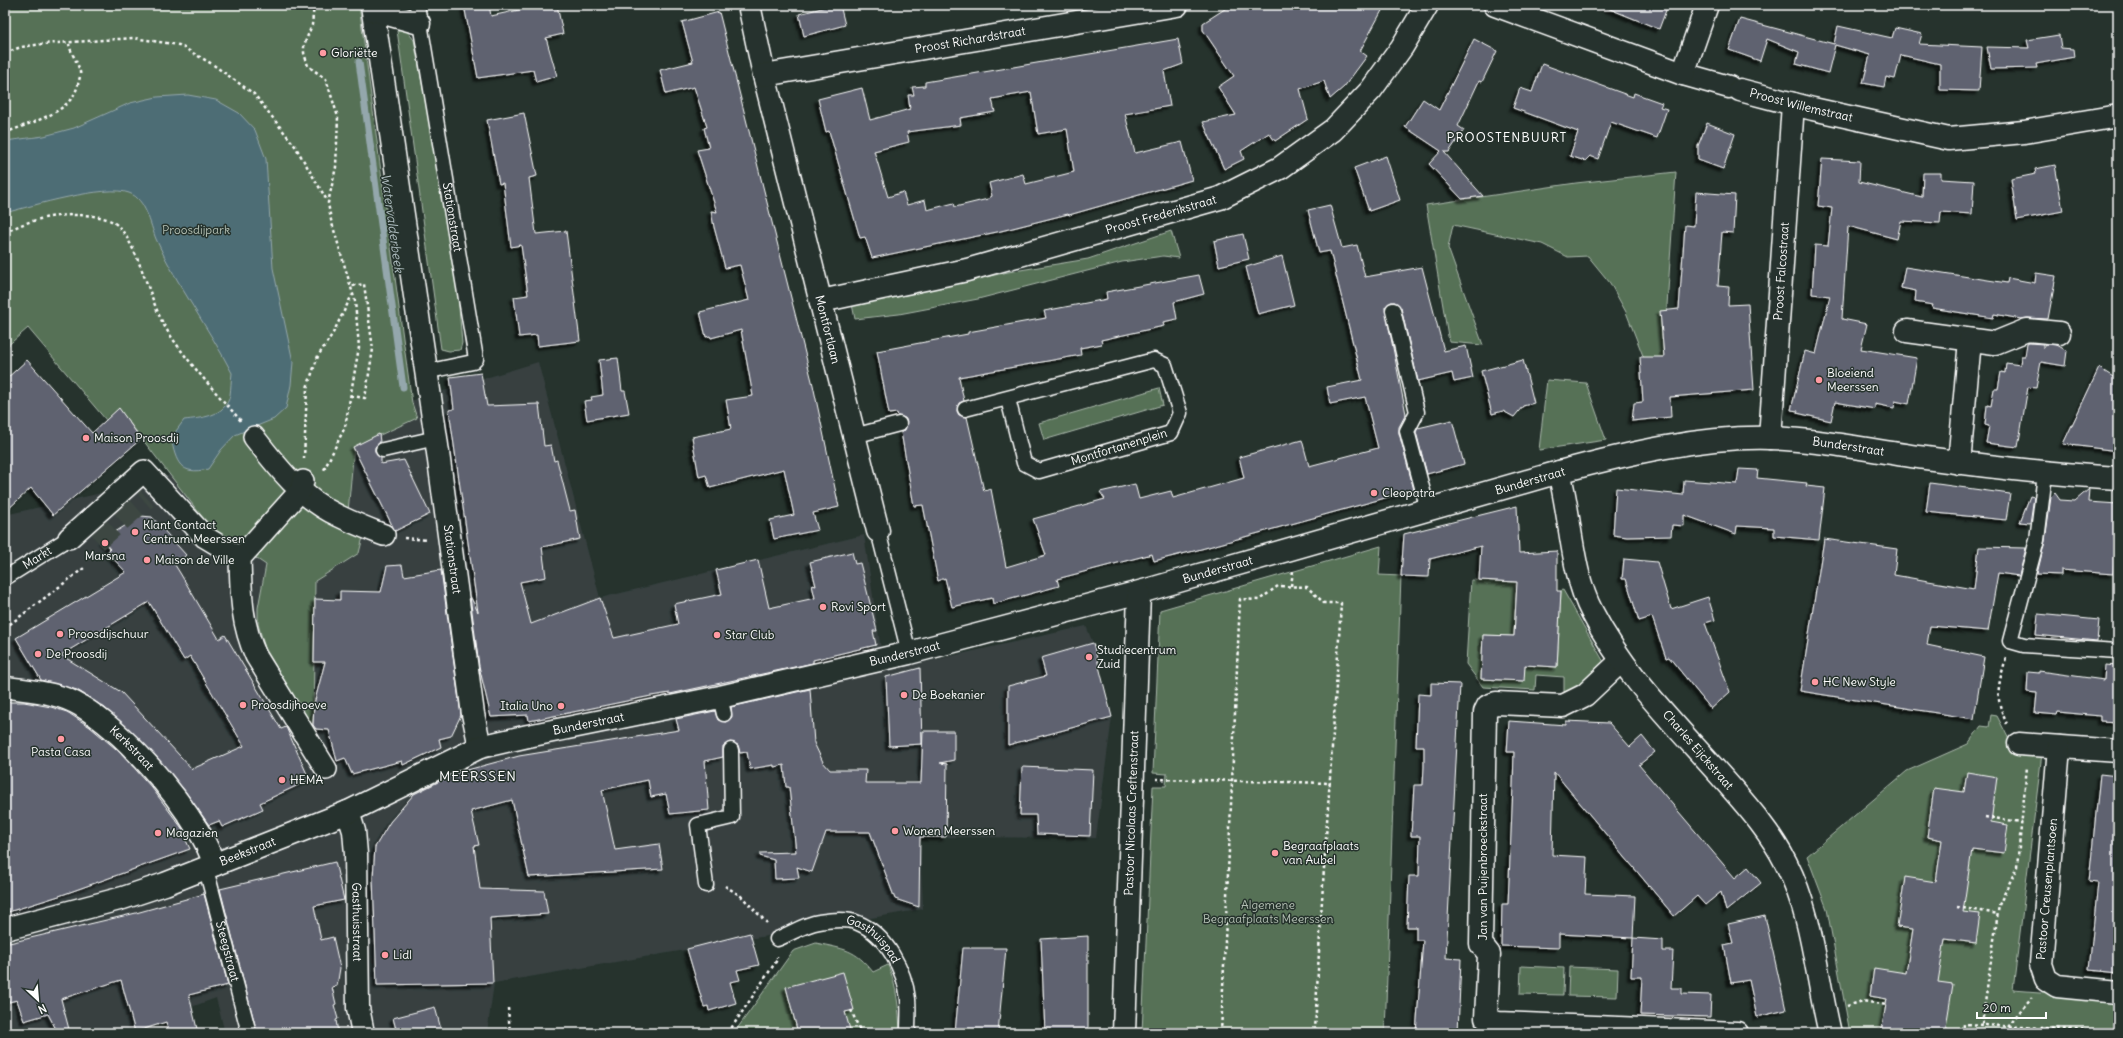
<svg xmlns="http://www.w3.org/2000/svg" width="2123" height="1038" viewBox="0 0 2123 1038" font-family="Delius,sans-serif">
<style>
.built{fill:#374141}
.green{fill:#567157;stroke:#aab8ab}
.water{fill:#4d6d74;stroke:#94a7ac}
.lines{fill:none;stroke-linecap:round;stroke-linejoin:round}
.stream{stroke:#94a7ac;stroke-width:7}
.building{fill:#5e626f;stroke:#fff;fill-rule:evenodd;filter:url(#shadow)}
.pedestrian-tunnel{stroke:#3c4742;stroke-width:21;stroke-dasharray:21 10;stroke-linecap:butt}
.service-casing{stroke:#fff;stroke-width:17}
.pedestrian-casing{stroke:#fff;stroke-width:24}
.minor-casing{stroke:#fff;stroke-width:25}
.tertiary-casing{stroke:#fff;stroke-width:25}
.path{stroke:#fff;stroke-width:2.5;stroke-dasharray:3 3;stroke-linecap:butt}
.service{stroke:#26332d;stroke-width:14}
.pedestrian{stroke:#26332d;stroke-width:21}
.minor{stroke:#26332d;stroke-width:22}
.tertiary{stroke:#26332d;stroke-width:22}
.poi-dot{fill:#ff9aa2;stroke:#26332d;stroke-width:1.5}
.labels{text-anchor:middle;stroke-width:3;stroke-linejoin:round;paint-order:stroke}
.street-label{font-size:12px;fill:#fff;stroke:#26332d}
.poi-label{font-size:12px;fill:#fff;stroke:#26332d;text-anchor:start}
.park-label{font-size:12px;fill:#b3bfb3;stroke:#26332d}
.neighbourhood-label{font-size:13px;letter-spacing:1px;fill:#fff;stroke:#26332d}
.water-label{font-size:13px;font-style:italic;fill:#afbdc0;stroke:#26332d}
.quarter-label{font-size:14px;letter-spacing:1px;fill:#fff;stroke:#26332d}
</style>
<defs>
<filter id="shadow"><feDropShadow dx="-3.5" dy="3.5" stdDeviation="1" flood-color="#0009"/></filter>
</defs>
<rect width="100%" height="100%" fill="#26332d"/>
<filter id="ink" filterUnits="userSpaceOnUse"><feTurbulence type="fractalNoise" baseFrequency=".025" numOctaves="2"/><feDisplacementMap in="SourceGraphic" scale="8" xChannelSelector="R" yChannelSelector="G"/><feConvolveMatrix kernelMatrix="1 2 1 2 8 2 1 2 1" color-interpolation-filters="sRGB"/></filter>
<g filter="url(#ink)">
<path class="built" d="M538 362 600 598 864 535 884 671 1086 626 1093 643 1112 717 1096 838 920 837 923 909 494 983 487 1033H225L216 998 120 1033H5V515L141 484Z"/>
<path class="green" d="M5 5H359L403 338 412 403 417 418 354 447 348 512 364 533 359 553 315 581 313 729 265 648 258 624V608L266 565 210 527 119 409 106 420 28 328 5 348Z
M404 27 414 40 455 260 462 343 460 350 449 351 441 349 398 37 397 31Z
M1676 172 1663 365 1645 361 1626 312 1610 283 1588 256 1568 257 1542 244 1453 225 1448 248 1483 345 1449 342 1426 205 1576 183Z
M1171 231 1179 258 1163 256 1122 262 978 299 899 314 855 319 852 304 896 297 1008 272 1088 259Z
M1547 380 1586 383 1606 440 1539 450Z
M1159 388 1163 405 1044 440 1039 423Z
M1381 546 1379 575 1401 576 1385 1033H1142L1153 786H1166L1167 774 1153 773 1160 610Z
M1471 580 1515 582 1516 589 1514 636 1483 635 1481 679 1523 681 1525 665 1557 667 1561 591 1563 590 1605 664C1593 676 1582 691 1564 692V677L1536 675 1535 690 1483 687 1466 664Z
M1991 715 1997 716 2015 751 2042 753 2013 990 2118 998V1033H1850L1827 909 1807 856 1907 771 1968 744 1981 726 1989 727Z
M816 943C844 949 855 949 873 972L888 965C897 987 899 1009 900 1033H734L793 951Z
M1521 966 1564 968 1563 995 1520 994Z
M1569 967 1618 969 1617 997 1568 996Z"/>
<path class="water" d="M188 95 216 100 239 113 255 130 266 159 273 268 293 362 291 385 286 408 274 419 235 435 221 450 208 469C180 476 176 462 171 438L184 420C200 418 226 417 230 395 231 388 231 381 232 373 209 328 177 286 156 239 150 224 146 199 129 193 106 184 31 206 5 213V141L44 136 74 128 130 103 157 97Z"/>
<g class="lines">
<path class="stream" d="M359 62 403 387"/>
</g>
<path class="building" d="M464 5H489L491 16 542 5H557L563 34 546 38 557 76 536 82 533 70 478 78Z
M833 5H840L845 25 804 36 799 14Z
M1231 5H1385L1360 51 1367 56 1344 87 1330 99 1324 81 1300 89 1308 119 1275 141 1269 133 1241 151 1244 159 1224 169 1203 122 1236 115 1218 87 1234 76 1203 30V23Z
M1600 5H1668L1659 29Z
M719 12 813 385 839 507 813 513 818 530 774 539 770 520 794 515 784 469 710 488 706 475 699 477 692 437 731 429 726 400 753 396 741 330 711 338 710 336 706 337 700 312 749 300 740 265 725 268 714 227 711 211 717 212 697 150 709 148 704 128 707 127 694 87 666 94 660 70 693 62 682 22Z
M1740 19 1834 44 1838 26 1892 38 1895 28 1922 34 1919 44 1982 47 1979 91 1940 90V64L1901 55 1895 79 1886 77 1884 87 1863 83 1870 55 1835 45 1828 73 1796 64 1799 52 1767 39 1760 61 1729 50Z
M2059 35 2061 48 2073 49 2074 57 2036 64 2037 68 1991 69 1987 47 2029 48 2027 40Z
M1178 39 1183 64 1164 71 1170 106 1125 114 1135 153 1182 142 1192 180 1069 215 1068 214 997 232 872 258 865 237 860 238 829 131 826 132 818 99 862 88 870 120 910 109 908 95H914L912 87 925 86V82ZM1031 92 1038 134 1067 129 1074 172 1026 184 1023 174 989 183 992 196 988 199 955 207 954 203 927 210 925 200 907 205 903 192 888 197 874 151 909 142 907 132 961 125 960 118 995 112 992 99Z
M1474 39 1497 51 1482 82 1479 81 1458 126 1464 130 1449 152H1444L1483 196 1462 199 1429 164 1441 151 1405 127 1423 99 1439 110Z
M1542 64 1633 97 1634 93 1662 103 1660 107 1667 109 1657 138 1611 122 1598 159 1590 156 1585 161 1570 156 1578 132 1513 108 1520 88 1532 92Z
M524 113 537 176 529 178 536 234 566 231 580 341 538 346 537 335 519 337 514 297 528 295 521 245 511 247 503 183 499 184 487 120Z
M1707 123 1735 134 1723 169 1698 160V146Z
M1386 156 1400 200 1369 211 1354 168Z
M1822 159 1860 161 1859 182 1922 197 1923 173H1941V179L1974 181 1972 214 1941 212 1940 223 1901 221 1897 239 1848 226 1842 319 1867 324 1861 349 1917 358 1909 404 1895 401 1894 408 1875 404V409L1835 402 1831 421 1797 413 1798 411 1791 410 1805 351 1816 354 1830 296 1812 294 1815 245 1828 246 1832 208 1818 206Z
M2055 165 2063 211 2017 220 2011 179 2036 174 2035 169Z
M1696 192 1735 195 1733 233 1722 232 1718 286 1729 287 1728 305 1748 304 1754 390 1670 397 1671 417 1632 421 1634 403 1643 402 1640 357H1664L1660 311 1679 309 1685 225 1694 226Z
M1330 205 1342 248 1357 245 1365 277 1422 267 1444 351 1466 346 1473 378 1454 382 1452 373 1418 381 1401 308 1395 302H1391L1385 307 1406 414 1399 427V433L1414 490 1194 551 1154 561 1152 554 1057 579 1059 586 993 604 992 598 952 607 945 578 938 581 923 505 914 506 901 432 905 430 907 421 905 418 898 416 897 413 889 414 877 351 968 334V332L1046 318 1044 311 1107 299 1106 292 1199 275 1204 294 1174 302 1177 319 1163 322 1164 326 1101 340 1102 344 1080 348 1081 355 959 377 964 401 959 403 957 411 959 415 967 417 984 491 991 489 1006 567 1046 555 1033 519 1105 499 1100 492 1135 484 1139 499 1171 491 1173 498 1244 478 1239 457 1302 440 1309 466 1378 448 1365 397 1330 404 1327 387 1362 380 1330 251 1319 253 1308 210Z
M1243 234 1249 259 1219 266 1214 241Z
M1282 256 1294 305 1258 314 1246 267Z
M1905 267 2007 283 2008 278 2035 283 2036 273 2056 276 2048 319 2028 318 2021 319 1994 314 1993 318 1932 308 1933 305 1915 302 1916 291 1901 288Z
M2029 343 2043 344V348L2046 344 2057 345 2067 351 2065 366 2041 362 2036 388 2028 387 2018 447 1986 443 1989 426 1985 425 1987 405 1991 406 1994 389H1998L2001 372 2005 373 2006 363 2020 365 2021 356H2025L2027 344Z
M618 358 622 391H625L629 413 587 420 584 401 592 400 591 397 603 395 599 360Z
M27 360 92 433 119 408 141 439 53 515 31 488 5 512V380Z
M1523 360 1534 403 1523 406 1514 417 1503 411 1492 414 1481 371Z
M2099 368 2118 380V451L2063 444Z
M481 373 487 406 539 404 544 446 551 445 554 461 557 460 570 511 575 510 580 539 542 547 546 577 520 582 531 624 600 598 614 638 678 624 674 604 722 594 716 570 758 560 769 608 815 598 812 585 816 586 810 562 852 552 855 564 860 563 877 631H873L876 645 813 660V663L670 694V693L651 696 529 721 528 715 491 717 479 666 470 596 478 612 449 410 454 409 450 377Z
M1452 420 1464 464 1427 474 1416 432 1418 428Z
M379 434 380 442 375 447V451L381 458V464L404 460 430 514 395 531 353 447Z
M1739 469 1758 470 1757 478 1807 483 1806 486 1825 488 1819 540 1774 536V528L1737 526 1736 534 1684 515V526L1672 525 1671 536 1627 537 1613 535 1616 488 1683 495 1684 480 1737 484Z
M1930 483 2010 494 2006 520 1926 512Z
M2089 489 2088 502 2118 504V543L2113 574 2061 570V575L2037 574 2045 541 2051 497 2055 493 2060 500 2075 501Z
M2030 496 2034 497 2030 523 2020 522Z
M1517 506 1519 553 1557 551V591H1561L1557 667 1525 665 1524 681 1481 679 1483 635 1514 636 1517 582 1479 580 1481 546 1430 559 1429 577 1401 576 1404 534Z
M141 516 152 517 186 555 175 565 180 573 219 639 225 635 281 729 286 727 307 774V781L260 803 263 809 222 827 219 821 209 825 185 791 155 755 105 708 77 690 41 680 16 638 126 572 107 552 110 549 102 540ZM149 602 184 660 190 656 244 746 192 769 121 692 61 655Z
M1824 539 1897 549 1894 575 1974 589 1979 547 2026 548 2019 576 1998 573 1988 631 1930 626 1927 645 1984 657 1974 719 1800 691Z
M1624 559 1657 562 1671 609 1708 597 1715 620 1705 623 1730 692 1711 709 1669 657 1666 658 1652 617 1639 621 1626 579H1622Z
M402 565 404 576 441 570 461 715 451 736 439 739 441 747 403 765 402 761 352 774 345 758 337 761 329 730 316 729 313 725 314 704 325 662H314L315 599 340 600V591L381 592 387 566Z
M2038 614 2099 620 2097 641 2036 635Z
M1093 643 1112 717 1008 745V686L1046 676 1041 658Z
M2105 665 2118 666V722L2100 721V716L2058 712 2057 715 2035 713 2037 693 2027 692 2028 672 2039 673V671L2104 680Z
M920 668 922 744 889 746 886 677Z
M1431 683 1460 684 1446 958 1461 959 1458 1033H1416L1423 940H1416V927H1407L1409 876H1419L1420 836H1411L1414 785H1423L1424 767V746H1416L1418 694 1431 695Z
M810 689 814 743 823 762 830 770H866L865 783H921L923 731H954V760L940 763 947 764 946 837H920L919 907 895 899 870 832H826L812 872 797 867 799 878 775 879 774 860 760 856V853L796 852 789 787H786L784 765 774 767V765L750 769 747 752 740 753 738 745 730 742 723 746V757L705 761 709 810 670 814 666 794 651 797 648 780 602 790 615 850 659 844 663 869 529 877 512 800 471 811 479 845 474 846 480 889 544 891 548 914 490 918 493 983 377 985 373 878 375 847 390 822 414 794 456 773 519 756 679 730 676 719 715 711 718 720 726 722 732 717 731 707Z
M5 702H24L51 707 67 712 90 727 122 754 152 788 187 835 184 836 190 849 59 896 5 913Z
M1509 721 1566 725V721L1609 723 1630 747 1642 736 1655 752 1639 765 1735 878 1748 867 1761 883 1726 911 1721 892 1705 905 1697 896 1674 916 1554 772 1552 855 1587 857 1585 894 1635 896 1633 938 1559 934V948L1501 946 1502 904H1508L1513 786 1514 752H1507Z
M1022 767 1093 770 1090 836 1037 834 1036 815H1020Z
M1967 772 1997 777 1991 822 2008 825 2004 853 1972 849 1963 912 1980 914 1976 943 1945 939 1938 982 1953 984 1945 1033 1915 1029 1914 1033H1881L1887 999 1870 996 1874 968 1906 973 1913 929 1897 927 1905 877 1936 882 1942 840 1927 837 1934 788 1964 792Z
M2100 774 2118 776V908L2115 942H2118V973L2089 970 2098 882 2089 881Z
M335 862 344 900 314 906 321 940 333 937 340 968 337 986 332 987 336 1004 334 1005 338 1019 336 1020 338 1033H257L220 889Z
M204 894 228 985 189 995 198 1033H169L166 1022 135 1032 121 980 61 999 70 1033H58L48 1014 24 1021 17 1000 5 1003V944L136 913Z
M1765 916 1786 1010 1757 1017 1749 980 1731 983 1724 945 1733 943 1728 924Z
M750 933 759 965 737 970 740 980 730 982 736 1003 709 1011 708 1006 704 1007 687 949Z
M1088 936V1033H1045L1041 939Z
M1633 938 1663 940V951H1673L1671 988H1682V994L1711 995 1710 1017 1640 1015 1642 977H1631Z
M963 948H1006L998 1033H955Z
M843 972 854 1010 845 1012 851 1033H798L786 987Z
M435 1007 442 1033H397L393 1018Z"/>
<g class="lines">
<path class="pedestrian-tunnel" d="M97 541 147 498"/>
<g class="service-casing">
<g id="service">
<path id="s1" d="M417 5 476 359 473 362 425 372"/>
<path d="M1393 310 1417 412 1407 431 1428 510"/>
<path d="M965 409 1154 360 1165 365 1180 413 1171 433 1039 471 1024 463 1008 399"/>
<path d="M854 436 899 424"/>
<path d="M383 450 436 438"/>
<path d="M2045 474 2037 540 2010 641 2024 645 2118 651"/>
<path d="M878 531 909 653"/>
<path id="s2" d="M5 578 69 538"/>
<path d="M720 697 724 714"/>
<path id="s3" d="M206 869 249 1033"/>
<path d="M706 885 698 825 732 817 731 750"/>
<path id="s4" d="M777 939C790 934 805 924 819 922 831 920 847 918 858 923 886 934 905 971 908 999 909 1010 908 1022 908 1033"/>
</g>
</g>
<g class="pedestrian-casing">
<g id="pedestrian">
<path d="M254 437C278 468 302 499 339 516 353 523 369 529 384 535"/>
<path d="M303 481 301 490 240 558C241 594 241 623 256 656L326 769"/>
<path d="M69 538 144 471 205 537 240 558"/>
<path id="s5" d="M5 687C30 691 59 692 81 706 124 732 173 789 199 832 206 842 210 854 215 865"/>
</g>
</g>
<g class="minor-casing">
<g id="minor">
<path id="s6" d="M372 5 436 438 473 714 480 747"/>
<path id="s7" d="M749 5 764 75 878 531"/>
<path d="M1495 5 1683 74 1729 87"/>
<path d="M373 10 419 23"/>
<path d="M1683 74 1707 5"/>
<path id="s8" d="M764 75 1177 5"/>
<path id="s9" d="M1740 90 1813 109 1949 139 2024 132 2118 116"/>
<path id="s10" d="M821 301 967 270 1220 198 1280 168 1333 130 1371 90 1402 47 1427 5"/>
<path d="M1907 331 1995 343 2027 330 2059 333"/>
<path id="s11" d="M1770 438 1793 104"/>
<path d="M1959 463 1970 340"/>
<path d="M1621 661 1585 695 1563 706 1496 703 1488 706 1485 712 1481 944 1489 954 1486 1018 1491 1022 1499 1023 1737 1033"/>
<path d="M2019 744 2118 751"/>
<path d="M2059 747 2041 964 2046 979 2057 986 2118 992"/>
<path id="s12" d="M348 812 354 831 356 854 358 1008 363 1033"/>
<path id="s13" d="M5 929 123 898 165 884 348 812 480 747 528 736 720 697 909 653 1147 590 1559 472"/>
<path id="s14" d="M1124 1033 1139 593"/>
</g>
</g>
<g class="tertiary-casing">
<g id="tertiary">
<path id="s15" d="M1830 1033C1816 976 1813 916 1786 863 1771 833 1748 807 1727 783 1680 729 1625 677 1592 612 1571 573 1571 516 1559 472 1625 454 1701 436 1770 438 1822 440 1874 451 1926 458 1990 467 2054 474 2118 478"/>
</g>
</g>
<path class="path" d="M314 5 312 25 304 45V53L308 66 326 79 338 117 336 167 328 203 331 220 355 301 359 347 345 427 323 472
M5 53 21 47 42 44 134 38 179 45 212 64 254 94 295 146 328 202
M5 133C30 122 72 114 78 84 79 80 81 75 80 72 78 62 71 54 69 44
M5 233C25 221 47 216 71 215 84 215 101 215 113 222 136 236 150 302 165 327 186 361 215 391 241 421
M351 396 365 398 373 349 364 284 352 286
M304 459 307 388 318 356 333 333 352 295
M404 538 427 540
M1291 586 1293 571
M5 628 84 568
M2006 658C1998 686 1994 697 2007 724
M1156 779 1331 783
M1985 817 2022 822
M725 886 741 896 767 923
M1957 907 1998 914
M1847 1006 1863 1001 1886 1005
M508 1008 510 1033
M851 1010 861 1033
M1982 1024 1999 905 2017 867 2027 767
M2008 1026 2032 997
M728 1033 777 960V957
M1221 1033 1240 599 1259 600 1278 586 1307 587 1324 603H1341C1333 747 1321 890 1315 1033
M1963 1033 1964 1024 2118 1032"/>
<use href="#service" class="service"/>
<use href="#pedestrian" class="pedestrian"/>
<use href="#minor" class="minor"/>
<use href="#tertiary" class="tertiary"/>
</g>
</g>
<g class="poi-dot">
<circle cx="323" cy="53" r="4"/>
<circle cx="1819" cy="380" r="4"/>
<circle cx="86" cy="438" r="4"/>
<circle cx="1374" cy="493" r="4"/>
<circle cx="135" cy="532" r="4"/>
<circle cx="105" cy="543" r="4"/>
<circle cx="147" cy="560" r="4"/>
<circle cx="823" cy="607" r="4"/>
<circle cx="60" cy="634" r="4"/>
<circle cx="717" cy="635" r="4"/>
<circle cx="38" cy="654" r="4"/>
<circle cx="1089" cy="657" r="4"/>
<circle cx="1815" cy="682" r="4"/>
<circle cx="904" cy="695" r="4"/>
<circle cx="243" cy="705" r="4"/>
<circle cx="561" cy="706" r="4"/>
<circle cx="61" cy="739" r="4"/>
<circle cx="282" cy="780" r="4"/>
<circle cx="895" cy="831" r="4"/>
<circle cx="158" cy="833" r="4"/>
<circle cx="1275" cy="853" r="4"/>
<circle cx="385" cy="955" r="4"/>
</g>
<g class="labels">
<g class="street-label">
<text dy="4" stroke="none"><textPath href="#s8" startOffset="209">Proost Richardstraat</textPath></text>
<text dy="4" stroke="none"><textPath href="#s9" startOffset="63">Proost Willemstraat</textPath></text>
<text dy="4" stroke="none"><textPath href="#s10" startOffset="351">Proost Frederikstraat</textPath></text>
<text dy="4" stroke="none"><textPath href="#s1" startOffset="215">Stationstraat</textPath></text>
<text dy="4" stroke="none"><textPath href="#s11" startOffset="167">Proost Falcostraat</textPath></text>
<text dy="4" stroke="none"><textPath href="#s7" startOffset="334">Montfortlaan</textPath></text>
<text transform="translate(1119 447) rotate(-17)" y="4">Montfortanenplein</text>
<text dy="4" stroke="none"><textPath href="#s15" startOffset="932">Bunderstraat</textPath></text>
<text transform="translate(1530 481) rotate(-16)" y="4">Bunderstraat</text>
<text dy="4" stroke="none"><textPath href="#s2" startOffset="38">Markt</textPath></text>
<text dy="4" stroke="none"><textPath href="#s6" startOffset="560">Stationstraat</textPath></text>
<text dy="4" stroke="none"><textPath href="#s13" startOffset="1269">Bunderstraat</textPath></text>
<text dy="4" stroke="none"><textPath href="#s13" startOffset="945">Bunderstraat</textPath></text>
<text dy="4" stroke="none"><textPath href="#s13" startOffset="621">Bunderstraat</textPath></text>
<text dy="4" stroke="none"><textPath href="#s5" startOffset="145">Kerkstraat</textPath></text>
<text transform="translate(1698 750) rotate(49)" y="4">Charles Eijckstraat</text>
<text dy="4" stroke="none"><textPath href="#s14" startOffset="220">Pastoor Nicolaas Creftenstraat</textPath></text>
<text dy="4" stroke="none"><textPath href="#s13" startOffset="255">Beekstraat</textPath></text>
<text transform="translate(1483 867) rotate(-90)" y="4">Jan van Puijenbroeckstraat</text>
<text transform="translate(2047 889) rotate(-85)" y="4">Pastoor Creusenplantsoen</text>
<text dy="4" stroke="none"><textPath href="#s12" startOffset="111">Gasthuisstraat</textPath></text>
<text dy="4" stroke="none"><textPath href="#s4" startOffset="107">Gasthuispad</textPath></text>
<text dy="4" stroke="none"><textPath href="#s3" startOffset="85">Steegstraat</textPath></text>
</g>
<g class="poi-label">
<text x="331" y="57">Gloriëtte</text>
<text x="1827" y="377">Bloeiend<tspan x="1827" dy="14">Meerssen</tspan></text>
<text x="94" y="442">Maison Proosdij</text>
<text x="1382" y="497">Cleopatra</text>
<text x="143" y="529">Klant Contact<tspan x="143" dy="14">Centrum Meerssen</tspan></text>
<text x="105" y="560" text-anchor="middle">Marsna</text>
<text x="155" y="564">Maison de Ville</text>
<text x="831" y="611">Rovi Sport</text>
<text x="68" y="638">Proosdijschuur</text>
<text x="725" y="639">Star Club</text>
<text x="1097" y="654">Studiecentrum<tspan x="1097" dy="14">Zuid</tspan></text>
<text x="46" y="658">De Proosdij</text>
<text x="1823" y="686">HC New Style</text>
<text x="912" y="699">De Boekanier</text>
<text x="251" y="709">Proosdijhoeve</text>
<text x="553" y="710" text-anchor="end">Italia Uno</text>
<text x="61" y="756" text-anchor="middle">Pasta Casa</text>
<text x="290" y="784">HEMA</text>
<text x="903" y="835">Wonen Meerssen</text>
<text x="166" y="837">Magazien</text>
<text x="1283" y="850">Begraafplaats<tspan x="1283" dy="14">van Aubel</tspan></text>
<text x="393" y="959">Lidl</text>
</g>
<g class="park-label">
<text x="196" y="234">Proosdijpark</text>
<text x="1268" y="909">Algemene<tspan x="1268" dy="14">Begraafplaats Meerssen</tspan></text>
</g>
<g class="neighbourhood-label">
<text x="1507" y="142">PROOSTENBUURT</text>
</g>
<g class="water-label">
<text transform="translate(393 223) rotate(82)" y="5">Watervalderbeek</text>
</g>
<g class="quarter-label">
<text x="478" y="781">MEERSSEN</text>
</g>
</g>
<rect width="2123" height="1038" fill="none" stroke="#26332d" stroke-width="20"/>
<rect x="10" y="10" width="2103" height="1018" fill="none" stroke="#fff" stroke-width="1.5" filter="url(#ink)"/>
<g transform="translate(38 1000) rotate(154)" stroke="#26332d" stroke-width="3" paint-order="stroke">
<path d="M0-3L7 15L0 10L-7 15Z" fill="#ffffff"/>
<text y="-6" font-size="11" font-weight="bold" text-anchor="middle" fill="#ffffff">N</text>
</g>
<path d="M1977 1012v6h69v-6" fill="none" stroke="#ffffff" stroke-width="2"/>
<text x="1983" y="1012" font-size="12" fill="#ffffff" stroke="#26332d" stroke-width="3" paint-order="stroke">20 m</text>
</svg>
